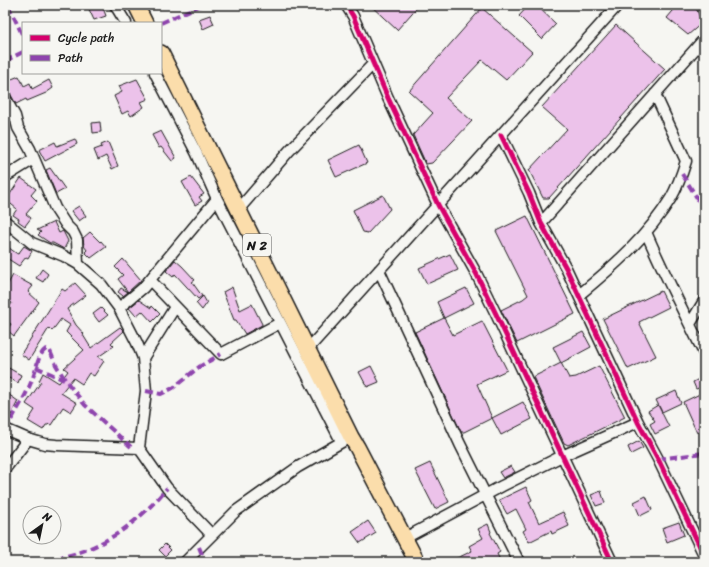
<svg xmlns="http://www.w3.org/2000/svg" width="709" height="567" viewBox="0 0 709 567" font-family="Sriracha,sans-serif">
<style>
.building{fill:#ecc2ea;stroke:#1c1c1c}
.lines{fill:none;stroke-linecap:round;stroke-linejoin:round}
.minor-casing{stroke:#1c1c1c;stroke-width:13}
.primary-casing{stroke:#1c1c1c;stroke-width:18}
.minor{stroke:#f6f6f2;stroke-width:10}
.primary{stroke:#fbddab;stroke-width:15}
.quiet{stroke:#8e44ad;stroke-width:4;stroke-dasharray:8 4;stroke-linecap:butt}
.cycleway-casing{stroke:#f6f6f2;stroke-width:8}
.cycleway{stroke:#d6006c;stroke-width:5}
.labels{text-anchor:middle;stroke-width:3.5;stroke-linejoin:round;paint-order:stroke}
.shield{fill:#f6f6f2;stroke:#5d5d5c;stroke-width:1}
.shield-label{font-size:13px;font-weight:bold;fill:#1c1c1c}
</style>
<rect width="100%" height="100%" fill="#f6f6f2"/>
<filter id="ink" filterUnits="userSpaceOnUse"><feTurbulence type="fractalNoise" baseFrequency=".025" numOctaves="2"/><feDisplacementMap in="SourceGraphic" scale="8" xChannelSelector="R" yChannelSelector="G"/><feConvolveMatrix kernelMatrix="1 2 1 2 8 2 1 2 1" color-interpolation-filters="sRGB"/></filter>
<g filter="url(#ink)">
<path class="building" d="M87 5H102L106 16 94 20Z
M370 5H419L397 30Z
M529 5H536L556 24 542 39 519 16Z
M678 5H695L702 23 688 35 667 18Z
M482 8 532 52 506 80 482 60 446 98 472 121 432 163 426 164 413 135 433 113 409 91Z
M210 15 214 24 203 29 199 19Z
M616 25 665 69 549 198H543L529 170 567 129 542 107Z
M19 76 24 86 30 83 32 89 49 80 53 88 46 93 27 101 26 99 16 104 11 95 7 81Z
M137 79 148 99 141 102 144 107 131 116 128 111 122 114 114 96 122 92 119 86Z
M100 122 101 132 93 133 92 123Z
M161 131 176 158 172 161 161 147 159 148 152 135Z
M75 139 77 144 45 161 39 150 55 142 57 146Z
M108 142 118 166 112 169 106 156 98 160 94 150 102 147 101 145Z
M359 145 367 163 336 177 328 160Z
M50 168 65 189 56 194 46 170Z
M191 177 204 194 199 197 202 201 195 205 182 182Z
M21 178 36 189 31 195 37 201 26 214 31 218 25 226 18 221 19 219 13 215 17 209 6 200Z
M383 195 390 209 368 233 363 232 353 210Z
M79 206 86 216 79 221 71 211Z
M527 216 575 314 517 343 501 310 523 299 528 295 496 231Z
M54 222 59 233 63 231 68 241 64 249 53 243H50L38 235 41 232 37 230Z
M90 232 100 242 101 241 106 247 91 258 85 252 87 250 84 246 83 238Z
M5 245 16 253 18 254 24 246 32 251 28 258 26 257 19 266 5 257Z
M450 254 458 270 427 284 419 268Z
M123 259 141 280 128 292 118 279 123 275 115 267Z
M175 260 182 266 195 280 192 282 202 296 198 299 175 274 173 277 166 271Z
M42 269 48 274 43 282 36 278Z
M13 275 33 286 28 292 39 302 14 336 7 330 11 324 5 320V313L12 303 5 298V289Z
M75 283 86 295 67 309 76 325 84 334 83 335 91 348 120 327 124 331 111 343 114 346 98 357 104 361 94 376 89 373 82 384 73 378 61 393 77 403 71 412 63 407 51 425 49 424 48 425H46L43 430 28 421 35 410 26 404 41 382 39 381 43 373 59 383 68 371 64 368 84 350 66 332 70 325 61 319 52 331 49 328 29 360 21 354 62 289 65 291Z
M232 287 240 310 252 304 262 324V325L245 334 236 320H234L223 292Z
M121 288 128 292 123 296 118 292Z
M466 288 474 303 444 318 437 302Z
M661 291 669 307 639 322 656 356 628 369 603 319Z
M203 296 207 303 202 310 196 303Z
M139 300 151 308 152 306 160 314 152 322 142 311 136 316 129 308Z
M101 308 108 315 99 322 93 314Z
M444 318 453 335 482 321 507 370 477 384 492 418 464 432H461L415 332Z
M583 332 591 347 561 363 553 347Z
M561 363 569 378 576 377 599 366 625 417 568 445 564 443 533 377Z
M5 366 21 375 18 383 5 376Z
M371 366 379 382 367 387 359 372Z
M701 378 704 386 696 389 693 382Z
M676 391 681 403 662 412 656 400Z
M5 392 18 401 7 423H5Z
M704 392V429L697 433 683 402Z
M523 402 532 419 501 435 492 418Z
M658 405 669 427 655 434 650 424 655 421 648 411Z
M639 441 643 448 631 454 628 447Z
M430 463 449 502 435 509 415 470Z
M511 466 515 472 503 478 499 472Z
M526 487 532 500 529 502 539 523 563 512 569 526 552 534 551 531 529 542 523 531 526 529 516 509 507 514 499 500Z
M601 491 605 503 596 506 591 495Z
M646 496 652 510 640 516 634 502Z
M368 521 376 533 360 543 352 532Z
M679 522 684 535 667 542 662 528Z
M488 524 491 532 490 533 500 552 497 554 501 562H449L472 551 469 546 483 538 478 529Z
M165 544 171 550 165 556 159 550Z"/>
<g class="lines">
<g class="minor-casing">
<path id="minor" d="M115 5 126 23
M346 5 353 16 388 98 438 205 476 273 496 314 612 562
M155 73 197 154 217 199 341 441
M5 98 15 116 18 128 30 149 55 208 66 225 73 232 77 240 78 264
M501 135 529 193 541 223 566 268 638 422 658 459 704 555
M5 177 34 159
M239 209 289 151 373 64
M5 221 32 243 64 256 78 264 101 284 119 308 137 343 143 358 146 391 139 448
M541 223 704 39
M646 232C664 274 684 313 704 353
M379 270 460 444 519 562
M150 280 221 354 280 323
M579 295C613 267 648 236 671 198 678 186 682 174 686 161L655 94
M119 308 143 288 217 199
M690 324 704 301
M308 349 618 5
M143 358 175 307
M5 429 28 439
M5 469 28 439 45 444 56 445 139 448 167 488 211 534
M405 538 502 486 562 456 638 422
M185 562 236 511 298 467 347 439"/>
</g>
<g class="primary-casing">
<path id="primary" d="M136 5 145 23
M161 53 351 437 357 447 417 562"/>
</g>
<use href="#minor" class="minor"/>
<use href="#primary" class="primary"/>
<path class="quiet" d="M8 5 23 36
M161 23 201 5
M5 61 23 52
M682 174 704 209
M36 367 64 380
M146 391 161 394 173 388 199 367 221 354
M5 430C17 410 30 390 36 368 38 361 40 353 46 349L50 351 56 365 66 381 85 405 131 447
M658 459 704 453
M199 547 205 562
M44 562C55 559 67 556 77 553 114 541 143 517 167 488"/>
<g class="cycleway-casing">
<path id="cycleway" d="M346 5 353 16 388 98 438 205 476 273 496 314 612 562
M501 135 529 193 541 223 566 268 638 422 658 459 704 555"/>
</g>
<use href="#cycleway" class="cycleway"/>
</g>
</g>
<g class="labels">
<rect class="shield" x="243" y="234" width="28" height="22" rx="3"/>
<g class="shield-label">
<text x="257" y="250">N 2</text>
</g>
</g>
<rect width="709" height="567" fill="none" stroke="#f6f6f2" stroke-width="20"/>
<rect x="10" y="10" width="689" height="547" fill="none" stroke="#1c1c1c" stroke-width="1.5" filter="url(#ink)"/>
<rect x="22" y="22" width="140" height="52" fill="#f6f6f2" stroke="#9f9f9c"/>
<rect x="30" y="35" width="20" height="6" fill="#d6006c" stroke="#9f9f9c"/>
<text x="58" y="42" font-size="12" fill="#1c1c1c">Cycle path</text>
<rect x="30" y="55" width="20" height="6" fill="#8e44ad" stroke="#9f9f9c"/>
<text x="58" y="62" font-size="12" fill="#1c1c1c">Path</text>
<g transform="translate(42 525) rotate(33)"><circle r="19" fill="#f6f6f2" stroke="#9f9f9c"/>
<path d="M0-3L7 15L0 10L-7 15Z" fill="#1c1c1c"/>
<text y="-6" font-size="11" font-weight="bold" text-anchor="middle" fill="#1c1c1c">N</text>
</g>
</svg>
